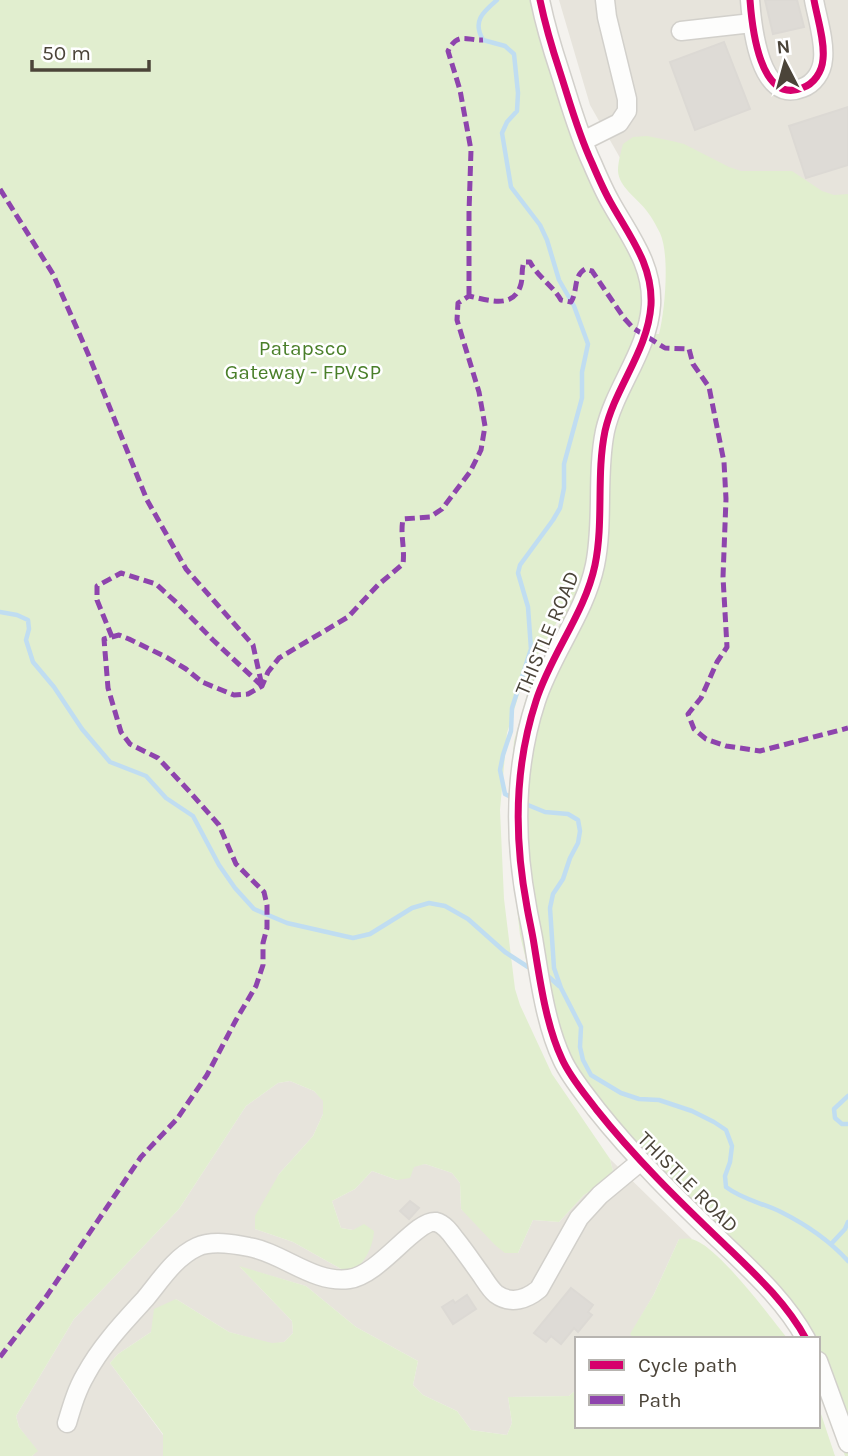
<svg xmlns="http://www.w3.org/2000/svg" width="848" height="1456" viewBox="0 0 848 1456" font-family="Karla,sans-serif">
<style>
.residential{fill:#e7e4dc}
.green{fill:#e1eecf}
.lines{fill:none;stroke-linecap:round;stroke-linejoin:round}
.stream{stroke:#c0ddf1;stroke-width:4.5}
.building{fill:#dedbd6;stroke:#dcd9d4;stroke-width:2}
.minor-casing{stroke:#d2d0cb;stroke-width:21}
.minor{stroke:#fdfdfc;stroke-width:18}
.quiet{stroke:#8e44ad;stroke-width:5;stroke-dasharray:10 5;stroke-linecap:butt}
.cycleway-casing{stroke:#fff;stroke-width:11}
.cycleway{stroke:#d6006c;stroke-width:7}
.labels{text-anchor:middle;stroke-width:5;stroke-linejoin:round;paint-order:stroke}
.park-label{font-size:21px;fill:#4a7f2a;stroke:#fff}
.street-label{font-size:21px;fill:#4b4439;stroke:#fff}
</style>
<rect width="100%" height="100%" fill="#f4f2ee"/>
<path class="residential" d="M559 0H848V209L636 186 590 105Z
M290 1081 314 1091 324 1101 323 1114 313 1136 279 1174 255 1229 293 1242 350 1274 353 1230 341 1228 332 1201 355 1189 372 1171 397 1180 414 1166 425 1164 452 1173 460 1183 461 1209 518 1253 533 1220 559 1222 584 1195 607 1181 613 1171 610 1159 692 1239H679L654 1294 631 1334 634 1339H577V1389L569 1396 508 1397 512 1423 507 1435 471 1430 457 1411 423 1395 413 1385 418 1361 356 1327 306 1286 240 1267 292 1321 293 1333 284 1342 272 1344 229 1332 176 1299 151 1332 118 1354 110 1363 163 1435V1456H32L37 1451 19 1427 16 1416 74 1319 179 1209 246 1106 278 1083Z"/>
<path class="green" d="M0 0H533C545 49 557 98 575 145 592 190 649 262 645 308 644 316 640 326 638 334H659C665 311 670 255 660 233 656 225 651 216 646 210 636 197 619 187 618 171 618 162 621 152 623 144L633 137 647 136 672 141 684 144 729 167 741 171H792L822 191 834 195 848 194V1456H845L818 1383V1339H797L775 1304 679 1211 542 1026 520 935 510 844 509 804 514 741 531 680 555 635 566 607 535 659 519 694 507 733 500 810 504 899 515 989 520 1005 552 1074 610 1159 613 1171 607 1181 584 1195 559 1222 533 1220 518 1253H505L495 1245 461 1209 460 1183 452 1173 425 1164 414 1167 410 1178 397 1180 372 1171 355 1189 332 1201 341 1228 353 1230 364 1224 374 1231C373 1248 364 1264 350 1274L293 1242 255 1229V1216L279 1174 313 1136 323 1114V1101L314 1091 290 1081 278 1083 246 1106 179 1209 74 1319 16 1416 19 1427 38 1451 32 1456H0Z
M679 1239C683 1239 687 1238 691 1239 716 1243 770 1317 788 1339H634L630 1334 654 1294Z
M239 1266 306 1286 356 1327 418 1361 413 1385 423 1395 457 1411 471 1430 507 1435 512 1423 508 1397 569 1396 577 1389V1426H818V1405L835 1456H163V1434L110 1363 118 1354 151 1332 154 1309 176 1299 229 1332 272 1343 284 1342 293 1333 292 1321Z"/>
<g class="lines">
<path class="stream" d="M497 0C483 12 472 21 483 40L505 46 514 54 518 93 517 111 507 122 502 133 511 187 540 225 547 240 559 280 574 306 588 344 582 372V398L564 464V488L560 508 553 520 520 565 518 573 528 607 531 649 512 708 511 731 503 755 500 770 505 794 515 799
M0 612 17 615 28 620 29 629 26 640 33 662 54 687 82 729 110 762 146 776 166 798 193 816 219 865 235 888 254 909 287 923 353 938 370 934 412 908 429 903 445 906 468 919 505 952 528 967
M523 803 545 812 568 814 578 820 580 831 578 843 570 858 563 879 553 894 550 908 554 968 561 988 581 1027 580 1047 583 1060 591 1075 621 1093 639 1099 659 1100 692 1111 714 1122 726 1130 732 1146 730 1162 725 1176 726 1187C743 1200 763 1203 781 1212 807 1225 829 1240 848 1261
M549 977 559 986
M848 1096 834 1109 835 1118 842 1124H848
M832 1243 845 1229 848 1222"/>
</g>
<path class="building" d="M765 0H797L804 27 773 34Z
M724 42 750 109 695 130 670 62Z
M848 107V165L806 178 789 126Z
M410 1201 419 1208 409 1219 400 1211Z
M571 1288 593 1305 588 1312 592 1315 578 1332 574 1328 561 1344 551 1336 546 1342 534 1333Z
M467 1295 476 1309 453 1324 442 1307 453 1300 455 1303Z"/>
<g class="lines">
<g class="minor-casing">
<path id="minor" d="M540 0C545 24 552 48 560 72 570 103 578 133 592 163 598 177 604 191 611 203 630 237 653 265 651 305 648 351 615 387 605 431 596 475 604 521 595 565 585 613 551 654 536 701 514 768 514 838 527 907 529 919 532 931 534 944 540 981 546 1025 562 1059 570 1077 584 1093 596 1109 634 1157 679 1201 724 1244 754 1273 786 1302 806 1339
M750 0C752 27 760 105 802 88 814 84 822 72 823 59 825 41 817 17 814 0
M681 31 752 23
M583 141 619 123 627 111V99L607 17 605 0
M818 1361 848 1443
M67 1423C72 1406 77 1389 86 1374 101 1346 124 1322 145 1299 160 1281 175 1257 197 1247 212 1240 234 1244 249 1247 283 1253 314 1284 349 1279 380 1275 416 1219 436 1222 444 1224 450 1232 455 1239 464 1250 472 1262 480 1273 485 1280 490 1289 496 1294 511 1305 527 1299 539 1289L579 1218 600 1195 641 1161"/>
</g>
<use href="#minor" class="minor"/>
<path class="quiet" d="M0 189 53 274 89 356 147 500 186 569 253 645 262 686
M469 296V212L471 150 460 90 448 51C458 31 467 41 483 40
M112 637 97 600V586L121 573 156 584 178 604 213 640 262 686
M0 1357 44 1300 141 1157 177 1119 207 1075 236 1020 256 986 263 965V943L267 928V905L264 892 236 864 219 825 189 791 158 758 130 744 121 732 108 688 104 639 119 635 129 639 166 657 186 669 202 682 234 695 248 694 262 686 268 672 279 658 348 617 378 585 403 564C405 547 400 535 403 519L430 517 442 509 470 472 481 450 485 426 479 392 457 320 458 303 469 296C488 300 514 310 521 284 523 276 521 270 524 262H530C538 277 553 286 561 300L571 302C578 291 573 276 585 269L592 271 624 318 633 328 665 348 689 349 693 364 709 387 724 462 726 499 723 577 727 647 717 662 701 698 688 714 694 729 706 739 726 746 760 751 848 728"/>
<g class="cycleway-casing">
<path id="cycleway" d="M540 0C545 24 552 48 560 72 570 103 578 133 592 163 598 177 604 191 611 203 630 237 653 265 651 305 648 351 615 387 605 431 596 475 604 521 595 565 585 613 551 654 536 701 514 768 514 838 527 907 529 919 532 931 534 944 540 981 546 1025 562 1059 570 1077 584 1093 596 1109 634 1157 679 1201 724 1244 754 1273 786 1302 806 1339
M750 0C752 27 760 105 802 88 814 84 822 72 823 59 825 41 817 17 814 0"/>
</g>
<use href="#cycleway" class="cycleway"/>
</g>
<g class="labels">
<g class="park-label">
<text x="303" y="355">Patapsco<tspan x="303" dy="24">Gateway - FPVSP</tspan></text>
</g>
<g class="street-label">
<text transform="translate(547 633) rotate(-67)" y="7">THISTLE ROAD</text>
<text transform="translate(688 1182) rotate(45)" y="7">THISTLE ROAD</text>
</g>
</g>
<rect x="575" y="1337" width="245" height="91" fill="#ffffff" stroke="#b7b4b0" stroke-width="2"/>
<rect x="589" y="1360" width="35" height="10" fill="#d6006c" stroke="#b7b4b0" stroke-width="2"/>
<text x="638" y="1372" font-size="21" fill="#4b4439">Cycle path</text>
<rect x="589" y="1395" width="35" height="10" fill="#8e44ad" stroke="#b7b4b0" stroke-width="2"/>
<text x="638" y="1407" font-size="21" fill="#4b4439">Path</text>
<g transform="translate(785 63) rotate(354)" stroke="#ffffff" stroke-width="5" paint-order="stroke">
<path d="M0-5L12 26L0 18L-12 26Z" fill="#4b4439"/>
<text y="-10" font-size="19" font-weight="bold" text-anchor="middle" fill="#4b4439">N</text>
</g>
<path d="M32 60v10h117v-10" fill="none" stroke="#4b4439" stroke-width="3.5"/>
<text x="42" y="60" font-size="21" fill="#4b4439" stroke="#ffffff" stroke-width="5" paint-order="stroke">50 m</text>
</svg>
